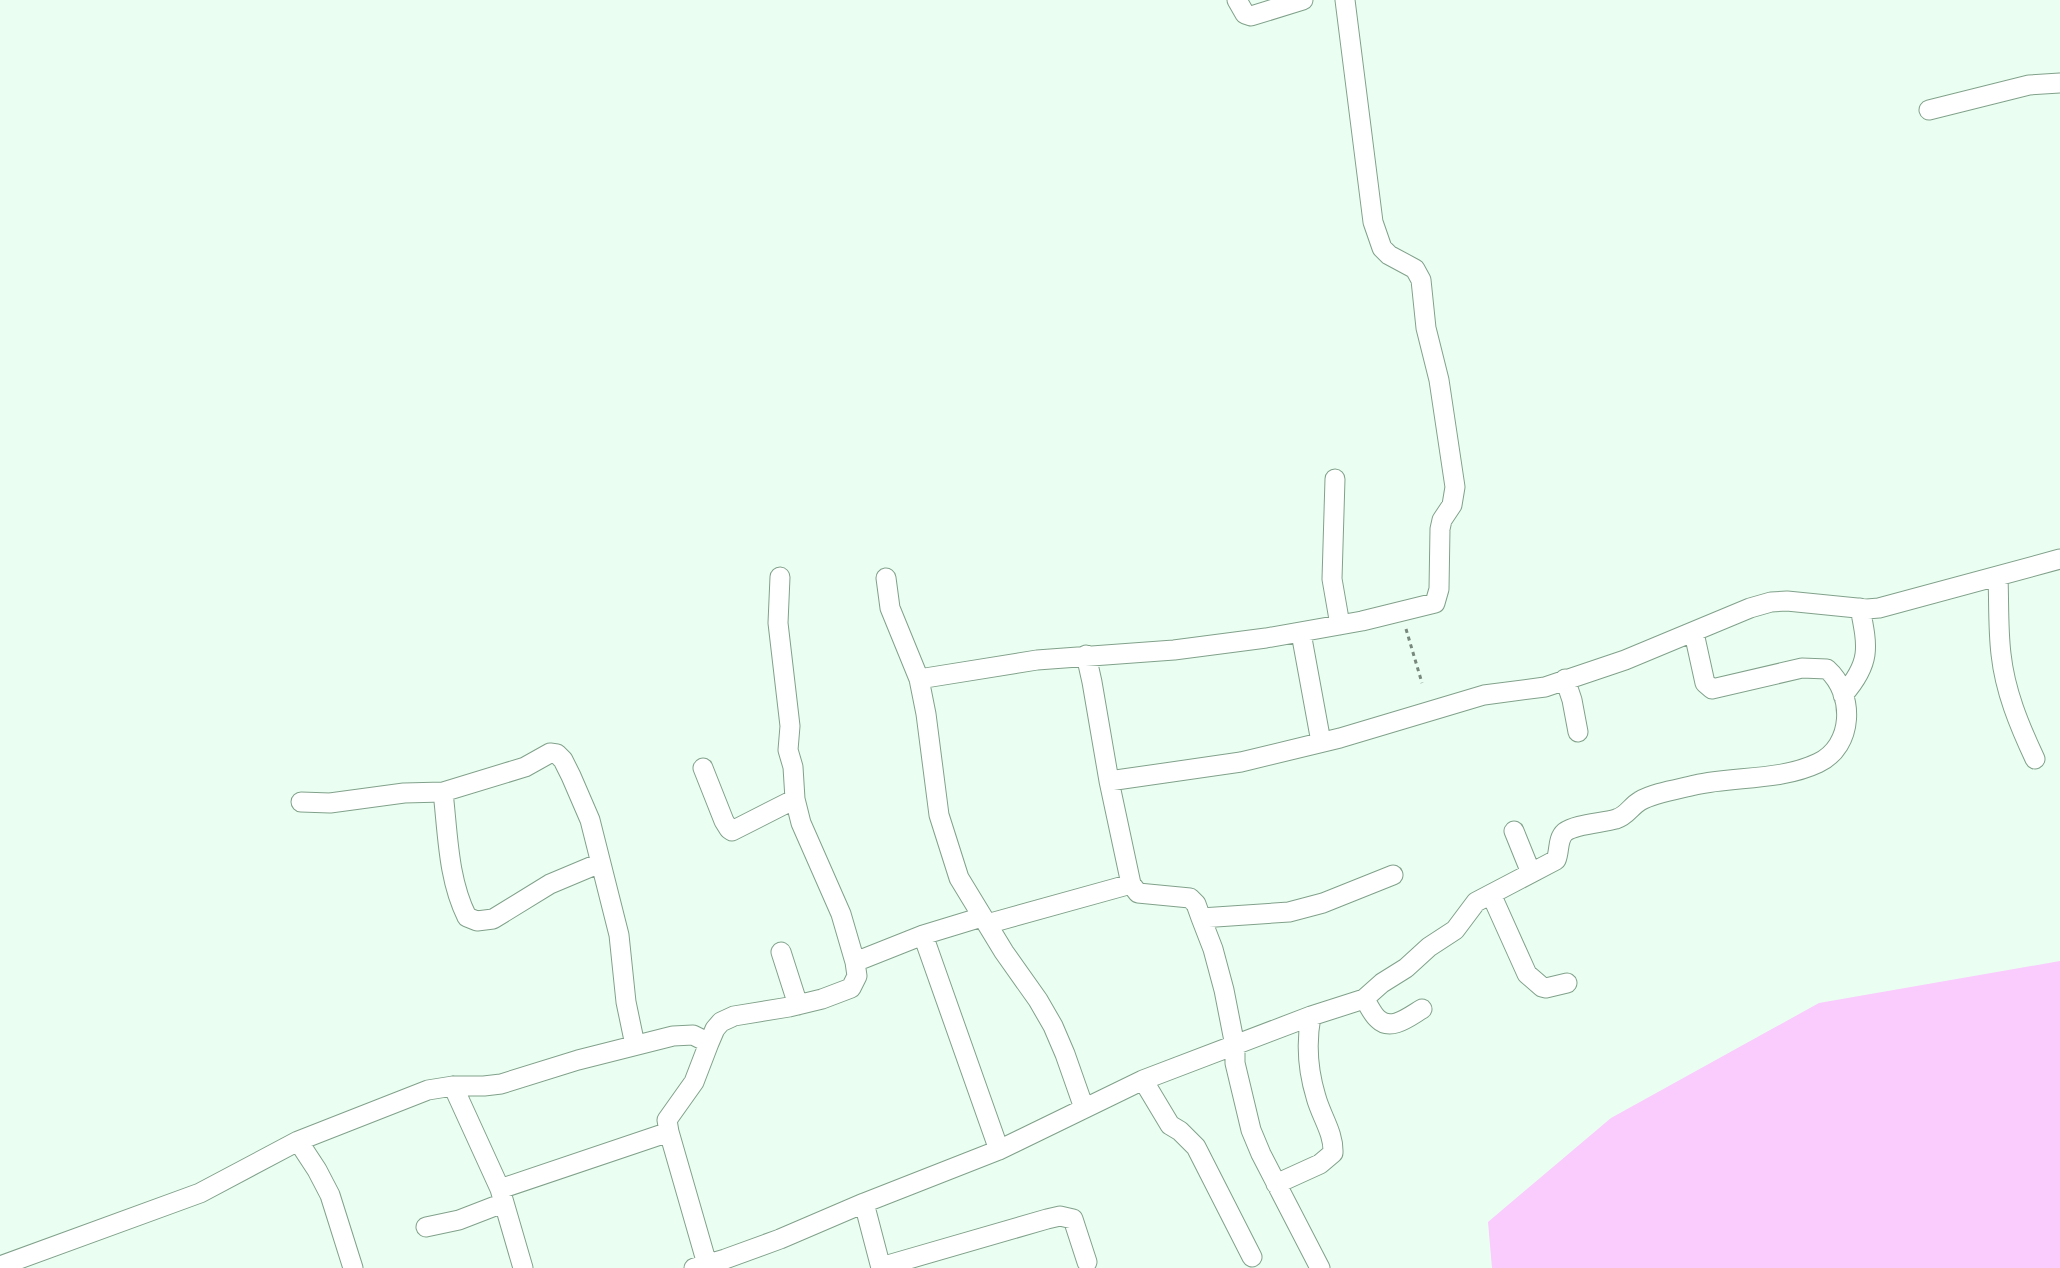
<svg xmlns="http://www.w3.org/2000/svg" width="2060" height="1268" viewBox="0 0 2060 1268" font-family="Karla,sans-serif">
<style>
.green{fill:#facbfd}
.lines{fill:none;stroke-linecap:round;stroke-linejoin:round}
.street-casing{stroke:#81a18b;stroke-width:21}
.path{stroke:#78887d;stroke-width:3;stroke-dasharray:4 4;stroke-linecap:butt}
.street{stroke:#fff;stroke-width:19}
</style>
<rect width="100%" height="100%" fill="#eafff1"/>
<path class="green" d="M2060 961V1268H1492L1488 1222 1611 1118 1819 1003Z"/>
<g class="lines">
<g class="street-casing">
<path id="street" d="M1237 0 1245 14 1251 16 1303 0
M1929 110 2029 85 2060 83
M1335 479 1332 579 1340 625
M780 577 778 623 790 726 788 750 793 767 795 799 801 823 841 914 855 962
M1998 577C1999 602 1998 629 2001 654 2005 691 2019 725 2035 759
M886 578 890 608 919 679 926 714 939 815 959 878 1004 952 1038 1000 1053 1026 1065 1054 1084 1108
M1301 633 1321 742
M1086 655 1092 682 1109 781 1131 884 1138 893 1190 898 1196 904 1201 918 1213 949 1224 990 1235 1046V1063L1251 1130 1261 1154 1320 1268
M919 679 1037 660 1174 650 1266 638 1362 621 1435 603 1439 589 1440 529 1442 520 1452 505 1455 487 1439 380 1426 328 1421 280 1415 269 1389 255 1382 248 1373 222 1345 0
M1565 679 1572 700 1578 732
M1843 695C1871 663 1868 648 1860 608
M703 768 724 821 729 829 732 831 795 799
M1109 781 1241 762 1340 738 1484 695 1545 687 1625 660 1750 608 1771 602 1787 601 1867 609 1879 608 2060 559
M443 792C448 835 448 879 467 917L477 921 493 919 550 884 600 863
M301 802 330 803 404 793 443 792 525 767 550 753 557 754 563 760 571 776 590 820 619 935 626 1002 635 1045
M1514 831 1531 873
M1491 894 1527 974 1542 987 1546 988 1567 983
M1201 918 1289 912 1323 903 1393 875
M987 924 1131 884
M923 935 999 1150
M781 952 798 1005
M1364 999 1382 983 1406 968 1429 947 1455 930 1476 902 1556 860C1560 851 1557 839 1565 832 1575 824 1603 823 1616 819 1627 816 1631 806 1640 801 1653 793 1679 789 1695 785 1735 776 1780 781 1818 763 1854 746 1855 694 1827 669L1802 668 1712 689 1705 683 1694 633
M1143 1080 1170 1125 1180 1131 1196 1147 1252 1257
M453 1086 500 1189 523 1268
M298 1141 317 1170 330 1195 353 1268
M1276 1184 1320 1164 1333 1153C1334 1133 1321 1116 1316 1097 1308 1071 1306 1043 1311 1016
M500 1189 669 1132
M864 1203 881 1268
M426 1227 459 1220 503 1203
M707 1264 669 1132 667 1120 694 1082 709 1043 715 1029 721 1022 734 1016 789 1007 822 999 851 988 857 976 855 962 923 935 982 917
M0 1266 200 1193 298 1141 428 1090 453 1086H484L501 1084 578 1060 673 1036 693 1035 709 1043
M881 1267 1047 1219 1060 1216 1073 1219 1087 1262
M694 1268 725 1259 780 1239 864 1203 999 1150 1143 1080 1311 1016 1364 999C1369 1005 1372 1014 1378 1019 1391 1032 1410 1016 1422 1009"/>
</g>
<path class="path" d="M1406 629 1422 683"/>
<use href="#street" class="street"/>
</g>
</svg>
